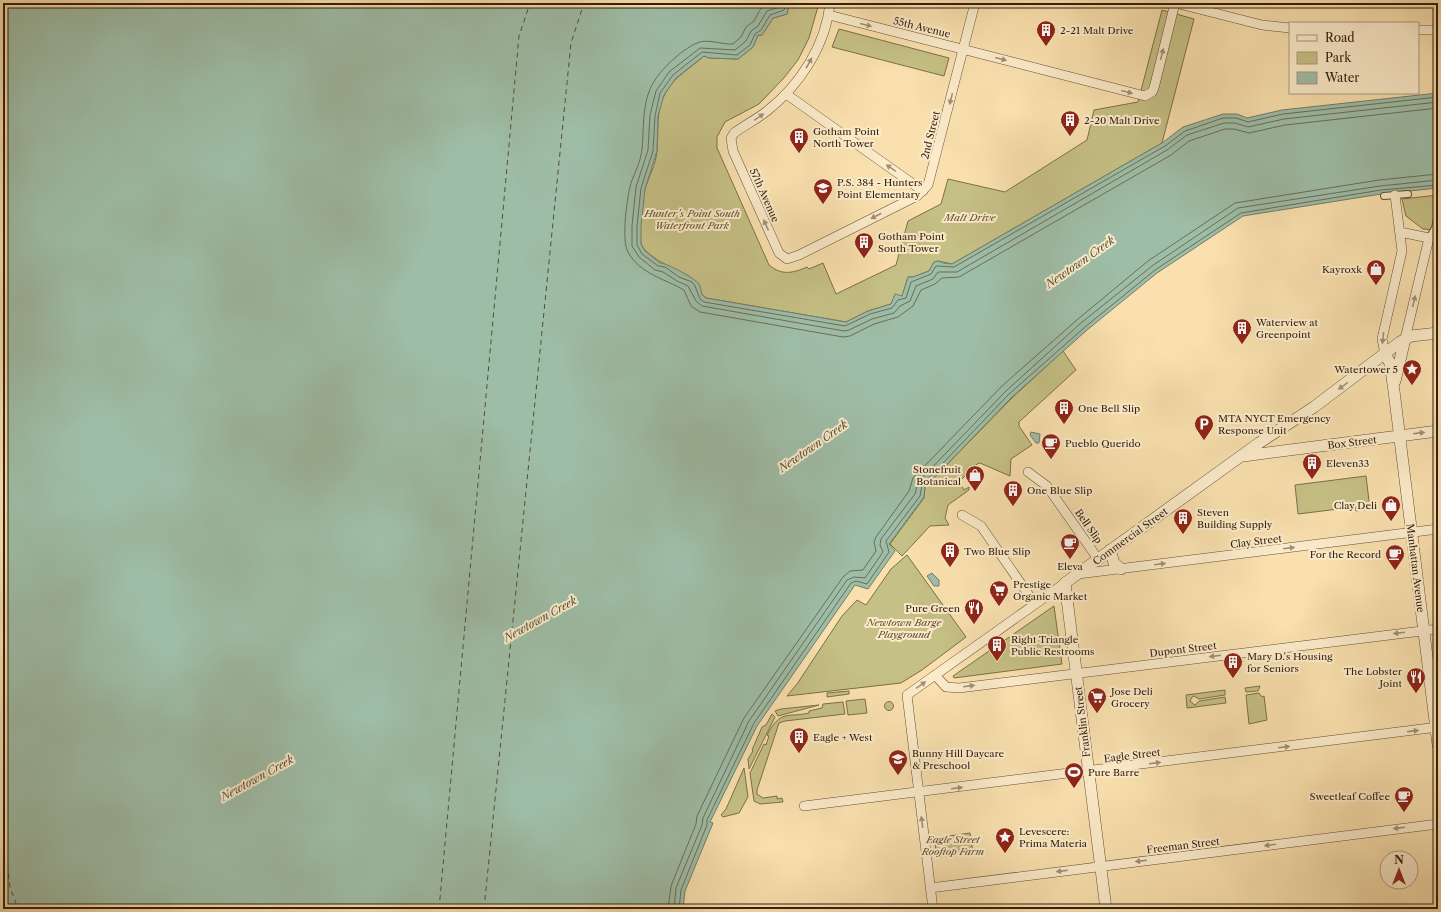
<svg xmlns="http://www.w3.org/2000/svg" width="1441" height="912" viewBox="0 0 1441 912" font-family="'Libre Caslon Text',serif">
<style>
.green{fill:#c5c085;stroke:#7c6f49}
.water{fill:#9ebda7;stroke:#737d69}
.lines{fill:none;stroke-linecap:round;stroke-linejoin:round}
.shore{stroke:#686e5a;stroke-width:1}
.ferry{stroke:#534e3b;stroke-width:1;stroke-dasharray:5 4;stroke-linecap:butt}
.pedestrian-casing{stroke:#644e35;stroke-width:8}
.minor-casing{stroke:#644e35;stroke-width:10}
.tertiary-casing{stroke:#644e35;stroke-width:12}
.pedestrian{stroke:#fbebca;stroke-width:6}
.minor{stroke:#fbebca;stroke-width:9}
.tertiary{stroke:#fbebca;stroke-width:11}
.oneway{fill:#a18f75}
.labels{text-anchor:middle;stroke-width:4;stroke-linejoin:round;paint-order:stroke}
.street-label{font-size:10px;fill:#331e0d;stroke:#fbebca}
.poi-label{font-size:10px;fill:#331e0d;stroke:#fbebca;text-anchor:start}
.park-label{font-size:10px;font-style:italic;fill:#5f4f31;stroke:#fbebca}
.water-label{font-size:11px;font-style:italic;fill:#534e3b;stroke:#fbebca}
</style>
<rect width="100%" height="100%" fill="#f9e0ae"/>
<filter id="stains"><feTurbulence type="fractalNoise" baseFrequency=".005" numOctaves="4"/><feColorMatrix values="0 0 0 0 .2 0 0 0 0 .09 0 0 0 0 .02 0 0 0 .5 -.17"/></filter>
<radialGradient id="worn" r=".72"><stop offset=".6" stop-color="#630" stop-opacity="0"/><stop offset="1" stop-color="#630" stop-opacity=".3"/></radialGradient>
<path class="green" d="M789 3H819L809 38 798 60 783 79 759 104 725 122 717 137V148L769 265C782 276 793 273 807 267L809 269 823 263 836 294 896 265 908 221 941 204 948 179 1005 192 1087 140 1094 110 1138 102 1162 10 1194 19 1162 143 952 264 938 261 934 262 929 271 913 277H908L902 297 894 298 891 304 868 311 846 322 706 298C698 293 696 279 687 275 676 270 644 256 641 243 638 230 642 202 645 189 649 176 656 164 657 151 659 132 655 111 665 94 674 76 690 69 704 56L709 58 738 59 753 47 758 35H762L773 18 787 14Z
M839 29 949 58 944 76 832 47Z
M1438 195V230L1423 229 1406 216 1402 199Z
M1063 351 1076 370 1019 422V426L1032 445 1011 459 1010 476 980 463 977 464 959 482 964 490 969 487V490L948 505 945 518 949 525 930 526 902 556 890 544 924 498 925 487 1011 399Z
M1366 476 1370 509 1356 511 1355 507 1298 514 1295 485Z
M907 555 966 637 922 670 901 683 787 696 797 684 842 616 857 600 866 605 891 569Z
M1054 606 1062 664 954 678 953 676Z
M1260 686 1258 691 1246 692 1245 688Z
M1225 690V695L1199 699 1194 696 1192 697 1190 701 1195 705 1199 701 1225 697 1226 703 1187 708 1186 695Z
M849 691V694L827 697V693Z
M1259 693 1262 697 1264 696 1267 720 1249 724 1246 695Z
M865 699 867 713 848 715 846 701Z
M884.5 706a4.5 4.5 0 1 1 9 0a4.5 4.5 0 1 1-9 0Z
M843 702 845 714 785 721 779 723 757 790V794L763 798 777 796V799L782 798 783 802 760 804 754 801 750 773 764 744 766 745 769 736 767 735C781 709 787 718 809 713V711L822 708 823 704Z
M819 705 778 716 775 711 781 709Z
M772 714 775 717 749 769 748 759 753 751 752 750 762 727 766 725Z
M744 768 748 797 739 813 723 817 721 815 726 809Z
M970 833 973 853 937 857 934 838Z"/>
<path class="water" d="M3 3H789L787 14 773 18 762 35H758L753 47 738 59 709 58 704 56 676 78 664 95 658 116 657 151 645 189 641 226V244L645 251 660 263C665 262 696 279 699 284 702 289 700 295 706 298L846 322 868 311 891 304 895 294 902 296 908 277H913L929 271 934 262 938 261 943 263 952 264 1162 143 1183 127 1223 114H1237L1247 118 1282 110 1438 93V188L1381 194 1243 216 1157 273 1087 330 1012 397 925 487 924 497 889 544 895 551 868 589 855 585 757 726 710 822 713 823 685 891 683 909H3Z
M1031 432 1040 434 1039 443H1036L1030 435Z
M932 573 939 580V586H934L927 576Z
M804 735V740L794 741 792 738 793 736Z"/>
<g class="lines">
<path class="shore" d="M770 3 761 8 754 21 746 27 741 37 733 44C722 45 707 38 697 43 681 50 657 72 650 89 642 108 644 129 642 149 641 161 635 172 631 183 627 197 621 240 628 252 640 274 665 279 684 290L691 306 700 312 843 337 850 336 874 324 898 317 913 306 921 290 935 284 942 278 959 277 1171 155 1189 141 1225 129H1234L1249 133 1285 125 1438 108
M781 3 780 7 767 11 758 26 751 31 746 41 735 50 700 48 669 72 656 91 650 115 648 150 636 187 632 226V246L639 257 655 270 663 272 677 281 688 286 696 301 702 306 844 331 849 330 872 319 894 313 900 306 910 301 916 286 933 279 938 272H957L1167 150 1187 135 1224 123H1235L1248 127 1284 119 1438 102
M786 3 784 10 770 15 761 30 755 34 750 45 737 55 702 52 673 75 660 93 655 116 653 151 641 188 637 226V245L642 254 658 266 665 267 679 277 692 282 695 286 700 299 704 302 845 326 870 314 892 308 898 300 906 298 911 282 931 274 936 266 954 267 1165 146 1185 131 1223 118H1236L1248 122 1283 114 1438 97
M668 909 671 886 696 824 697 816 744 718 843 577 850 571 863 570 876 551 874 542 876 537 909 491 913 478 1002 386 1078 319 1148 261 1235 203 1379 180 1438 174
M674 909 676 888 702 825 703 818 749 721 847 580 854 577 865 578 883 552 880 545 881 539 915 494 918 482 1006 391 1081 323 1152 266 1238 208 1380 186 1438 180
M679 909 681 890 707 825V820L754 723 851 583 856 581 867 584 889 552 886 541 920 496 922 485 1009 394 1085 327 1155 270 1241 213 1381 190 1438 185"/>
<path class="ferry" d="M3 829 10 887 18 909
M439 909 519 36 530 3
M484 909 571 43 584 3"/>
<g class="pedestrian-casing">
<path id="pedestrian" d="M1384 196 1408 194
M1429 238 1435 228 1438 215"/>
</g>
<g class="minor-casing">
<path id="minor" d="M830 3C826 45 800 85 767 111 757 119 745 125 734 133L731 138 733 151 779 253 787 259 799 255 917 196 928 185 975 3
M1175 3 1262 25 1290 28
M829 15 1145 96 1152 92 1154 88 1175 3
M1418 30H1438
M786 94 923 191
M1400 232 1429 238 1405 339
M1385 354 1382 339 1402 251 1395 195
M1028 472 1047 486 1098 559
M962 515 981 526 1035 604
M1078 574 1438 529
M935 675 946 687 959 688 1438 629
M804 806 1438 727
M930 888 1438 824
M933 909 907 695 1065 583"/>
</g>
<g class="tertiary-casing">
<path id="tertiary" d="M1385 354 1390 363 1394 391 1438 745
M1395 381 1405 339
M1243 456 1438 431
M1110 550 1114 563 1121 569
M1106 909 1065 583 1259 443 1314 407 1400 342 1411 336 1438 333"/>
</g>
<use href="#pedestrian" class="pedestrian"/>
<use href="#minor" class="minor"/>
<use href="#tertiary" class="tertiary"/>
</g>
<defs><path id="oneway-solid" d="M-6-.8H1V-3.2L6.5 0L1 3.2V.8H-6Z"/></defs>
<g class="oneway">
<use href="#oneway-solid" transform="translate(866 25) rotate(14)"/>
<use href="#oneway-solid" transform="translate(1162 54) rotate(-76)"/>
<use href="#oneway-solid" transform="translate(1001 59) rotate(15)"/>
<use href="#oneway-solid" transform="translate(809 63) rotate(-61)"/>
<use href="#oneway-solid" transform="translate(1127 92) rotate(15)"/>
<use href="#oneway-solid" transform="translate(951 99) rotate(104)"/>
<use href="#oneway-solid" transform="translate(759 117) rotate(-35)"/>
<use href="#oneway-solid" transform="translate(891 168) rotate(-145)"/>
<use href="#oneway-solid" transform="translate(876 216) rotate(153)"/>
<use href="#oneway-solid" transform="translate(766 225) rotate(-114)"/>
<use href="#oneway-solid" transform="translate(1414 301) rotate(-77)"/>
<use href="#oneway-solid" transform="translate(1383 338) rotate(96)"/>
<use href="#oneway-solid" transform="translate(1343 386) rotate(144)"/>
<use href="#oneway-solid" transform="translate(1419 433) rotate(-7)"/>
<use href="#oneway-solid" transform="translate(1289 548) rotate(-7)"/>
<use href="#oneway-solid" transform="translate(1160 564) rotate(-7)"/>
<use href="#oneway-solid" transform="translate(1399 633) rotate(173)"/>
<use href="#oneway-solid" transform="translate(1215 656) rotate(173)"/>
<use href="#oneway-solid" transform="translate(921 685) rotate(-35)"/>
<use href="#oneway-solid" transform="translate(969 686) rotate(-7)"/>
<use href="#oneway-solid" transform="translate(1413 731) rotate(-7)"/>
<use href="#oneway-solid" transform="translate(1284 747) rotate(-7)"/>
<use href="#oneway-solid" transform="translate(1155 763) rotate(-7)"/>
<use href="#oneway-solid" transform="translate(957 788) rotate(-7)"/>
<use href="#oneway-solid" transform="translate(922 822) rotate(-97)"/>
<use href="#oneway-solid" transform="translate(1399 828) rotate(173)"/>
<use href="#oneway-solid" transform="translate(1270 845) rotate(173)"/>
<use href="#oneway-solid" transform="translate(1141 861) rotate(173)"/>
<use href="#oneway-solid" transform="translate(1062 871) rotate(173)"/>
</g>
<defs>
<g id="building-pin" transform="scale(1)"><path d="M0 17L-7.5 6A9.5 9.5 0 1 1 7.5 6Z" fill="#8f2418" stroke="#fbebca"/><path d="M-4-6H4V6H1V3H-1V6H-4ZM-2.5-4.3h1.7v1.8h-1.7ZM.8-4.3h1.7v1.8H.8ZM-2.5-1h1.7V.8h-1.7ZM.8-1h1.7V.8H.8Z" fill="#fff"/></g>
<g id="school-pin" transform="scale(1)"><path d="M0 17L-7.5 6A9.5 9.5 0 1 1 7.5 6Z" fill="#8f2418" stroke="#fbebca"/><path d="M0-5L7-2L0 1L-7-2ZM-4 1L0 2.5L4 1V4Q0 6-4 4Z" fill="#fff"/></g>
<g id="shop-pin" transform="scale(1)"><path d="M0 17L-7.5 6A9.5 9.5 0 1 1 7.5 6Z" fill="#8f2418" stroke="#fbebca"/><path d="M-5-2.5h2.3a2.7 3.5 0 0 1 5.4 0H5L5.5 6h-11ZM-1.5-2.5h3a1.5 2.3 0 0 0-3 0Z" fill="#fff"/></g>
<g id="sight-pin" transform="scale(1)"><path d="M0 17L-7.5 6A9.5 9.5 0 1 1 7.5 6Z" fill="#8f2418" stroke="#fbebca"/><path d="M0-6L1.8-2.2L6-1.7L2.9 1.2L3.7 5.4L0 3.3L-3.7 5.4L-2.9 1.2L-6-1.7L-1.8-2.2Z" fill="#fff"/></g>
<g id="parking-pin" transform="scale(1)"><path d="M0 17L-7.5 6A9.5 9.5 0 1 1 7.5 6Z" fill="#8f2418" stroke="#fbebca"/><path d="M-3.5-5.5H1a3.5 3.5 0 0 1 0 7H-1V5.5H-3.5ZM-1-3.4V-.6H.8a1.4 1.4 0 0 0 0-2.8Z" fill="#fff"/></g>
<g id="cafe-pin" transform="scale(1)"><path d="M0 17L-7.5 6A9.5 9.5 0 1 1 7.5 6Z" fill="#8f2418" stroke="#fbebca"/><path d="M-5.5-4.5H6V0H3Q3 3.5 0 3.5H-2.5Q-5.5 3.5-5.5 0ZM3-3.2v2h1.7v-2ZM-6 4.5H4V6H-6Z" fill="#fff"/></g>
<g id="supermarket-pin" transform="scale(1)"><path d="M0 17L-7.5 6A9.5 9.5 0 1 1 7.5 6Z" fill="#8f2418" stroke="#fbebca"/><path d="M-6-5.5h2.5l.6 2H6L4.5 2H-2.5L-4.4-4H-6ZM-1.5 3.2a1.3 1.3 0 1 0 .1 0ZM3 3.2a1.3 1.3 0 1 0 .1 0Z" fill="#fff"/></g>
<g id="restaurant-pin" transform="scale(1)"><path d="M0 17L-7.5 6A9.5 9.5 0 1 1 7.5 6Z" fill="#8f2418" stroke="#fbebca"/><path d="M-5-6h1v4h1v-4h1v4h1v-4h1v5L-1.5 .5V6h-2V.5L-5-1ZM5-6V6H3V1.5H1.5Q1.5-4 5-6Z" fill="#fff"/></g>
<g id="stadium-pin" transform="scale(1)"><path d="M0 17L-7.5 6A9.5 9.5 0 1 1 7.5 6Z" fill="#8f2418" stroke="#fbebca"/><path d="M0-5a6.5 5 0 1 0 0 10a6.5 5 0 1 0 0-10ZM-3.5-1.8h7v3.6h-7Z" fill="#fff"/></g>
</defs>
<g fill-rule="evenodd">
<use href="#building-pin" x="1046" y="30"/>
<use href="#building-pin" x="1070" y="120"/>
<use href="#building-pin" x="799" y="137"/>
<use href="#school-pin" x="823" y="188"/>
<use href="#building-pin" x="864" y="242"/>
<use href="#shop-pin" x="1376" y="269"/>
<use href="#building-pin" x="1242" y="328"/>
<use href="#sight-pin" x="1412" y="369"/>
<use href="#building-pin" x="1064" y="408"/>
<use href="#parking-pin" x="1204" y="424"/>
<use href="#cafe-pin" x="1051" y="443"/>
<use href="#building-pin" x="1312" y="463"/>
<use href="#shop-pin" x="975" y="475"/>
<use href="#building-pin" x="1013" y="490"/>
<use href="#shop-pin" x="1391" y="505"/>
<use href="#building-pin" x="1183" y="518"/>
<use href="#cafe-pin" x="1070" y="543"/>
<use href="#building-pin" x="950" y="551"/>
<use href="#cafe-pin" x="1395" y="554"/>
<use href="#supermarket-pin" x="999" y="590"/>
<use href="#restaurant-pin" x="974" y="608"/>
<use href="#building-pin" x="997" y="645"/>
<use href="#building-pin" x="1233" y="662"/>
<use href="#restaurant-pin" x="1416" y="677"/>
<use href="#supermarket-pin" x="1097" y="697"/>
<use href="#building-pin" x="799" y="737"/>
<use href="#school-pin" x="898" y="759"/>
<use href="#stadium-pin" x="1074" y="772"/>
<use href="#cafe-pin" x="1404" y="796"/>
<use href="#sight-pin" x="1005" y="837"/>
</g>
<g class="labels">
<g class="street-label">
<text transform="translate(922 27) rotate(14)" y="4">55th Avenue</text>
<text transform="translate(930 135) rotate(-76)" y="4">2nd Street</text>
<text transform="translate(765 195) rotate(66)" y="4">57th Avenue</text>
<text transform="translate(1352 442) rotate(-7)" y="4">Box Street</text>
<text transform="translate(1089 526) rotate(55)" y="4">Bell Slip</text>
<text transform="translate(1130 536) rotate(-36)" y="4">Commercial Street</text>
<text transform="translate(1256 541) rotate(-7)" y="4">Clay Street</text>
<text transform="translate(1416 568) rotate(83)" y="4">Manhattan Avenue</text>
<text transform="translate(1183 649) rotate(-7)" y="4">Dupont Street</text>
<text transform="translate(1082 722) rotate(-97)" y="4">Franklin Street</text>
<text transform="translate(1132 755) rotate(-7)" y="4">Eagle Street</text>
<text transform="translate(1183 845) rotate(-7)" y="4">Freeman Street</text>
</g>
<g class="poi-label">
<text x="1060" y="34">2-21 Malt Drive</text>
<text x="1084" y="124">2-20 Malt Drive</text>
<text x="813" y="135">Gotham Point<tspan x="813" dy="12">North Tower</tspan></text>
<text x="837" y="186">P.S. 384 - Hunters<tspan x="837" dy="12">Point Elementary</tspan></text>
<text x="878" y="240">Gotham Point<tspan x="878" dy="12">South Tower</tspan></text>
<text x="1362" y="273" text-anchor="end">Kayroxk</text>
<text x="1256" y="326">Waterview at<tspan x="1256" dy="12">Greenpoint</tspan></text>
<text x="1398" y="373" text-anchor="end">Watertower 5</text>
<text x="1078" y="412">One Bell Slip</text>
<text x="1218" y="422">MTA NYCT Emergency<tspan x="1218" dy="12">Response Unit</tspan></text>
<text x="1065" y="447">Pueblo Querido</text>
<text x="1326" y="467">Eleven33</text>
<text x="961" y="473" text-anchor="end">Stonefruit<tspan x="961" dy="12">Botanical</tspan></text>
<text x="1027" y="494">One Blue Slip</text>
<text x="1377" y="509" text-anchor="end">Clay Deli</text>
<text x="1197" y="516">Steven<tspan x="1197" dy="12">Building Supply</tspan></text>
<text x="964" y="555">Two Blue Slip</text>
<text x="1381" y="558" text-anchor="end">For the Record</text>
<text x="1070" y="570" text-anchor="middle">Eleva</text>
<text x="1013" y="588">Prestige<tspan x="1013" dy="12">Organic Market</tspan></text>
<text x="960" y="612" text-anchor="end">Pure Green</text>
<text x="1011" y="643">Right Triangle<tspan x="1011" dy="12">Public Restrooms</tspan></text>
<text x="1247" y="660">Mary D.'s Housing<tspan x="1247" dy="12">for Seniors</tspan></text>
<text x="1402" y="675" text-anchor="end">The Lobster<tspan x="1402" dy="12">Joint</tspan></text>
<text x="1111" y="695">Jose Deli<tspan x="1111" dy="12">Grocery</tspan></text>
<text x="813" y="741">Eagle + West</text>
<text x="912" y="757">Bunny Hill Daycare<tspan x="912" dy="12">&amp; Preschool</tspan></text>
<text x="1088" y="776">Pure Barre</text>
<text x="1390" y="800" text-anchor="end">Sweetleaf Coffee</text>
<text x="1019" y="835">Levescere:<tspan x="1019" dy="12">Prima Materia</tspan></text>
</g>
<g class="park-label">
<text x="692" y="217">Hunter’s Point South<tspan x="692" dy="12">Waterfront Park</tspan></text>
<text x="970" y="221">Malt Drive</text>
<text x="904" y="626">Newtown Barge<tspan x="904" dy="12">Playground</tspan></text>
<text x="953" y="843">Eagle Street<tspan x="953" dy="12">Rooftop Farm</tspan></text>
</g>
<g class="water-label">
<text transform="translate(1080 262) rotate(-35)" y="4">Newtown Creek</text>
<text transform="translate(813 446) rotate(-35)" y="4">Newtown Creek</text>
<text transform="translate(540 619) rotate(-29)" y="4">Newtown Creek</text>
<text transform="translate(257 778) rotate(-29)" y="4">Newtown Creek</text>
</g>
</g>
<rect width="1441" height="912" fill="none" stroke="#f9e0ae" stroke-width="16"/>
<rect x="4" y="4" width="1433" height="904" fill="none" stroke="#331e0d" stroke-width="2"/>
<rect x="8" y="8" width="1425" height="896" fill="none" stroke="#331e0d"/>
<rect x="1289" y="22" width="130" height="72" fill="#fbebca" stroke="#ab997e"/>
<rect x="1297" y="35" width="20" height="6" fill="#fbebca" stroke="#ab997e"/>
<text x="1325" y="42" font-size="12" fill="#331e0d">Road</text>
<rect x="1297" y="52" width="20" height="12" fill="#c5c085" stroke="#ab997e"/>
<text x="1325" y="62" font-size="12" fill="#331e0d">Park</text>
<rect x="1297" y="72" width="20" height="12" fill="#9ebda7" stroke="#ab997e"/>
<text x="1325" y="82" font-size="12" fill="#331e0d">Water</text>
<g transform="translate(1399 870)"><circle r="19" fill="#fbebca" stroke="#ab997e"/>
<path d="M0-3L7 15L0 10L-7 15Z" fill="#8f2418"/>
<text y="-6" font-size="11" font-weight="bold" text-anchor="middle" fill="#331e0d">N</text>
</g>
<rect width="100%" height="100%" filter="url(#stains)"/>
<rect width="100%" height="100%" fill="url(#worn)"/>
</svg>
